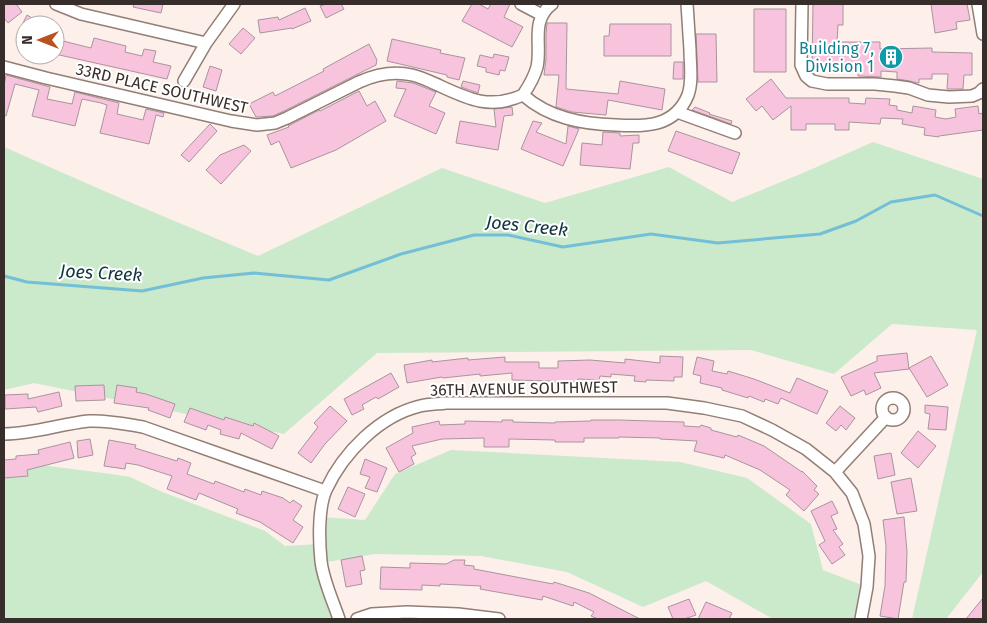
<svg xmlns="http://www.w3.org/2000/svg" width="987" height="623" viewBox="0 0 987 623" font-family="'Fira Sans',sans-serif">
<style>
.green{fill:#cbe9cb}
.lines{fill:none;stroke-linecap:round;stroke-linejoin:round}
.stream{stroke:#73bfd7;stroke-width:3}
.building{fill:#f8c4dd;stroke:#a9949e}
.street-casing{stroke:#927e75;stroke-width:14}
.street{stroke:#fff;stroke-width:11}
.labels{text-anchor:middle;stroke-width:4;stroke-linejoin:round;paint-order:stroke}
.culture-label{font-size:16px;fill:#0d838f;stroke:#fff;text-anchor:end}
.street-label{font-size:16px;fill:#372e2b;stroke:#fff}
.water-label{font-size:18px;font-style:italic;fill:#10353f;stroke:#fff}
</style>
<rect width="100%" height="100%" fill="#fdefe9"/>
<path class="green" d="M873 142 983 179V572L946 619H912L977 330 892 324 834 374 751 350 377 353 284 434 34 383 4 390V147L127 201 258 256 442 168 545 203 669 167 732 202 803 173Z
M451 450 680 462 747 478 811 524 823 570 867 587 862 616 873 619H773L706 581 643 607 567 572 481 556 375 554 321 563 339 619H4V470L33 464 111 474 130 477 160 491 265 531 285 546 320 544V517L365 520 395 474Z"/>
<g class="lines">
<path class="stream" d="M4 276 27 282 142 291 203 278 254 273 329 280 401 254 474 235H508L563 247 651 234 718 243 820 234 856 221 891 202 935 195 983 216"/>
</g>
<path class="building" d="M4 4H16L22 12 8 23 4 18Z
M134 4H163L161 13 133 7Z
M326 4H341L344 9 326 18 320 6Z
M472 4H479L488 9 491 4H510L504 17 523 27 512 47 462 21Z
M813 4H843V25H838L837 42H880V49L932 48V52L972 53V75H964L963 89H947L948 74H932V79H919V83H917L910 81 897 79V72L881 71V77L858 76V71H851V68H812Z
M931 4H967L970 20 956 22 957 29 935 33Z
M305 8 311 21 292 29V28L260 33 258 20 278 17 279 20Z
M754 9H786V72H754Z
M27 15 44 25H22Z
M547 23H567L566 89 618 94 620 81 665 89 662 110 608 100 606 115 572 112 556 107 559 75H544L546 59V34Z
M610 24H671V56H604V36H609Z
M243 28 255 38 241 54 229 44Z
M696 34H716L717 82H698Z
M94 38 126 46 125 52 142 56 144 49 156 51 153 62 171 66 167 79 55 54V39L91 48Z
M392 39 441 50 440 53 465 58 459 80 447 77V75L387 61Z
M369 44 377 60 376 65 284 111 273 116 256 117 249 104 273 92 275 96 324 71 323 69Z
M494 54 509 57 505 71 500 70 499 75 486 72V68L477 66 480 55 493 58Z
M674 62H683V79H673Z
M210 66 222 70 216 91 203 87Z
M6 75 50 87 47 99 72 104 75 92 119 103 117 114 143 120 146 109 164 113 163 117 156 115 149 144 100 133 107 105 101 103 82 99 75 126 32 116 39 90 15 84 6 116 4 115V86Z
M771 79 786 98H849V103L865 104 866 98 890 99 889 105 897 106V110L912 113 913 106 936 110 935 117 946 119 956 117 955 109 978 106 979 114 983 113V130L939 136V137L924 135 925 128 902 124 903 119 881 118 880 124 849 122V130H835V124H806V130H791V106L773 120 762 106 756 111 746 99Z
M397 81 413 83 436 92 429 106 445 113 436 134 394 116 406 89 396 88Z
M463 81 480 85 478 93 461 87Z
M359 91 367 106 375 101 386 121 336 150 291 168 279 141 271 145 267 135 289 127 288 126 319 110 320 111Z
M512 107 513 115 504 116 498 150 456 143 460 121 496 127 494 109Z
M695 107 710 113 709 114 732 121 731 124 692 110Z
M533 121 542 123 536 132 566 144 568 126 579 129 563 166 521 149Z
M210 124 217 131 189 162 181 155Z
M676 131 740 153 732 174 668 151Z
M603 132 620 133V136L639 135V143H633L630 169 580 165 582 143 602 145Z
M244 145 251 151 221 184 206 170 220 155Z
M907 353 909 369 874 373 881 388 866 395 864 390 851 396 841 377 877 361V356Z
M660 356 683 357 682 377H674V381L646 380V382L634 381 635 376 611 374V377L600 376 599 380 578 379V382H552V381L512 380V373L480 376V374L443 378 442 377 407 383 404 365 432 360V362L468 358V360L505 357V362H539V368H558V361L590 360 625 363V359L660 363Z
M931 356 948 385 927 397 909 368Z
M697 357 714 361 712 371 727 374 728 371 754 379 790 393 797 378 828 391 817 414 781 398 778 404 765 399 764 402 749 396 748 398 722 390V388L700 383 701 376 693 374Z
M391 373 399 387 378 399 376 397 362 405 364 409 352 415 344 399Z
M104 385 105 400 76 401 75 386Z
M117 385 137 388 136 392 146 394 175 404 170 418 148 410 149 408 114 403Z
M59 392 62 406 38 412 36 407 5 409V395L28 394V399Z
M925 405 948 407 946 430 928 429 930 414 925 413Z
M330 406 347 421 325 444 311 463 298 453 318 427 314 423Z
M840 406 855 418 846 430 841 425 836 431 826 423Z
M190 408 224 420 225 417 253 426 254 423 279 436 272 449 241 433 239 439 220 434 221 430 208 425 206 430 184 422Z
M502 420H513V422L555 423V422L591 421V420H619L684 422V426L700 427 701 425 711 428V430L737 437 738 435 764 446 802 472V471L817 486 814 490 819 494 804 511 786 495 790 490 760 470 725 455 724 458 694 451 697 441 660 439V438L619 437V438H584V442H555V440L509 439V447H484V438L442 439 412 446 416 454 411 457 414 464 399 472 386 448 413 433 412 427 439 421 440 425 465 424V421L502 422Z
M918 431 936 446 918 468 901 453Z
M90 439 93 455 78 458 77 441Z
M109 440 136 445 135 448 177 461 178 458 191 463 187 474 214 484 215 481 244 492 245 489 261 495 262 491 283 498 290 503 293 500 302 506 293 520 303 527 293 543 260 522 236 513 238 509 199 493 196 500 167 489 172 476 138 465 126 463 125 469 104 466Z
M70 442 74 458 27 470 28 476 4 478V460L16 459V456L39 454 38 450Z
M891 453 895 475 878 479 874 456Z
M365 459 387 468 377 492 365 488 370 477 360 474Z
M911 478 917 511 897 514 891 482Z
M348 487 365 494 355 517 338 509Z
M832 501 838 513 831 516 837 529 833 530 843 544 839 547 845 555 832 564 819 545 825 541 811 511Z
M904 517 907 552 906 582H904L898 619 880 616 885 586 886 546 883 520Z
M362 556 365 570 360 571 362 584 346 587 341 560Z
M454 560H465L464 565 474 566V569L553 584 554 582 589 593 640 619H598L591 616 594 612 574 602 573 606 543 596 542 600 480 589 481 586 440 584V586L422 585V590L380 589 381 567 410 568V563L446 564Z
M983 598V619H966Z
M689 599 696 615 684 619H673L668 607Z
M706 602 732 613 729 619H698Z"/>
<g class="lines">
<g class="street-casing">
<path id="street" d="M56 4 81 14 206 43
M521 4 542 15
M802 4 801 65 806 76 812 81 827 84H875L895 86 909 88 928 95 949 97 972 96 979 93 983 89
M978 4 983 34
M4 67 46 78 231 121 257 125 275 123 287 118 359 82C377 74 394 71 412 75 421 77 429 81 438 85 468 99 490 110 523 95
M184 81 206 43 234 4
M523 95C549 118 582 124 616 125 645 127 675 127 688 95 693 81 690 64 690 50 689 34 688 19 687 4
M523 95C529 86 534 78 537 67 542 44 530 21 552 4
M677 112 735 133
M882 409a11 11 0 1 1 22 0a11 11 0 1 1-22 0Z
M4 434C33 434 60 424 89 421 107 420 125 424 143 427L325 491
M835 472 886 417
M339 619C333 601 323 580 321 561 319 541 318 508 326 490 343 453 379 416 420 406 428 404 438 404 446 403H667L704 408 742 416 772 430 806 449 835 472 852 493 864 524 869 556 867 587 861 619
M357 619 372 614 407 612 458 614 499 619"/>
</g>
<use href="#street" class="street"/>
</g>
<defs>
<g id="building-disc" transform="scale(1.25)"><circle r="9.5" fill="#0f9aa8" stroke="#fff"/><path d="M-4-6H4V6H1V3H-1V6H-4ZM-2.5-4.3h1.7v1.8h-1.7ZM.8-4.3h1.7v1.8H.8ZM-2.5-1h1.7V.8h-1.7ZM.8-1h1.7V.8H.8Z" fill="#fff"/></g>
</defs>
<g fill-rule="evenodd">
<use href="#building-disc" x="891" y="57"/>
</g>
<g class="labels">
<g class="culture-label">
<text x="874" y="54">Building 7,<tspan x="874" dy="18">Division 1</tspan></text>
</g>
<g class="street-label">
<text transform="translate(162 88) rotate(13)" y="6">33RD PLACE SOUTHWEST</text>
<text transform="translate(524 388) rotate(-1)" y="6">36TH AVENUE SOUTHWEST</text>
</g>
<g class="water-label">
<text transform="translate(527 226) rotate(6)" y="6">Joes Creek</text>
<text transform="translate(101 273) rotate(3)" y="6">Joes Creek</text>
</g>
</g>
<rect width="987" height="623" fill="none" stroke="#372e2b" stroke-width="10"/>
<g transform="translate(40 40) rotate(270)"><circle r="24" fill="#ffffff" stroke="#afabaa"/>
<path d="M0-4L9 19L0 12L-9 19Z" fill="#b75221"/>
<text y="-8" font-size="14" font-weight="bold" text-anchor="middle" fill="#372e2b">N</text>
</g>
</svg>
